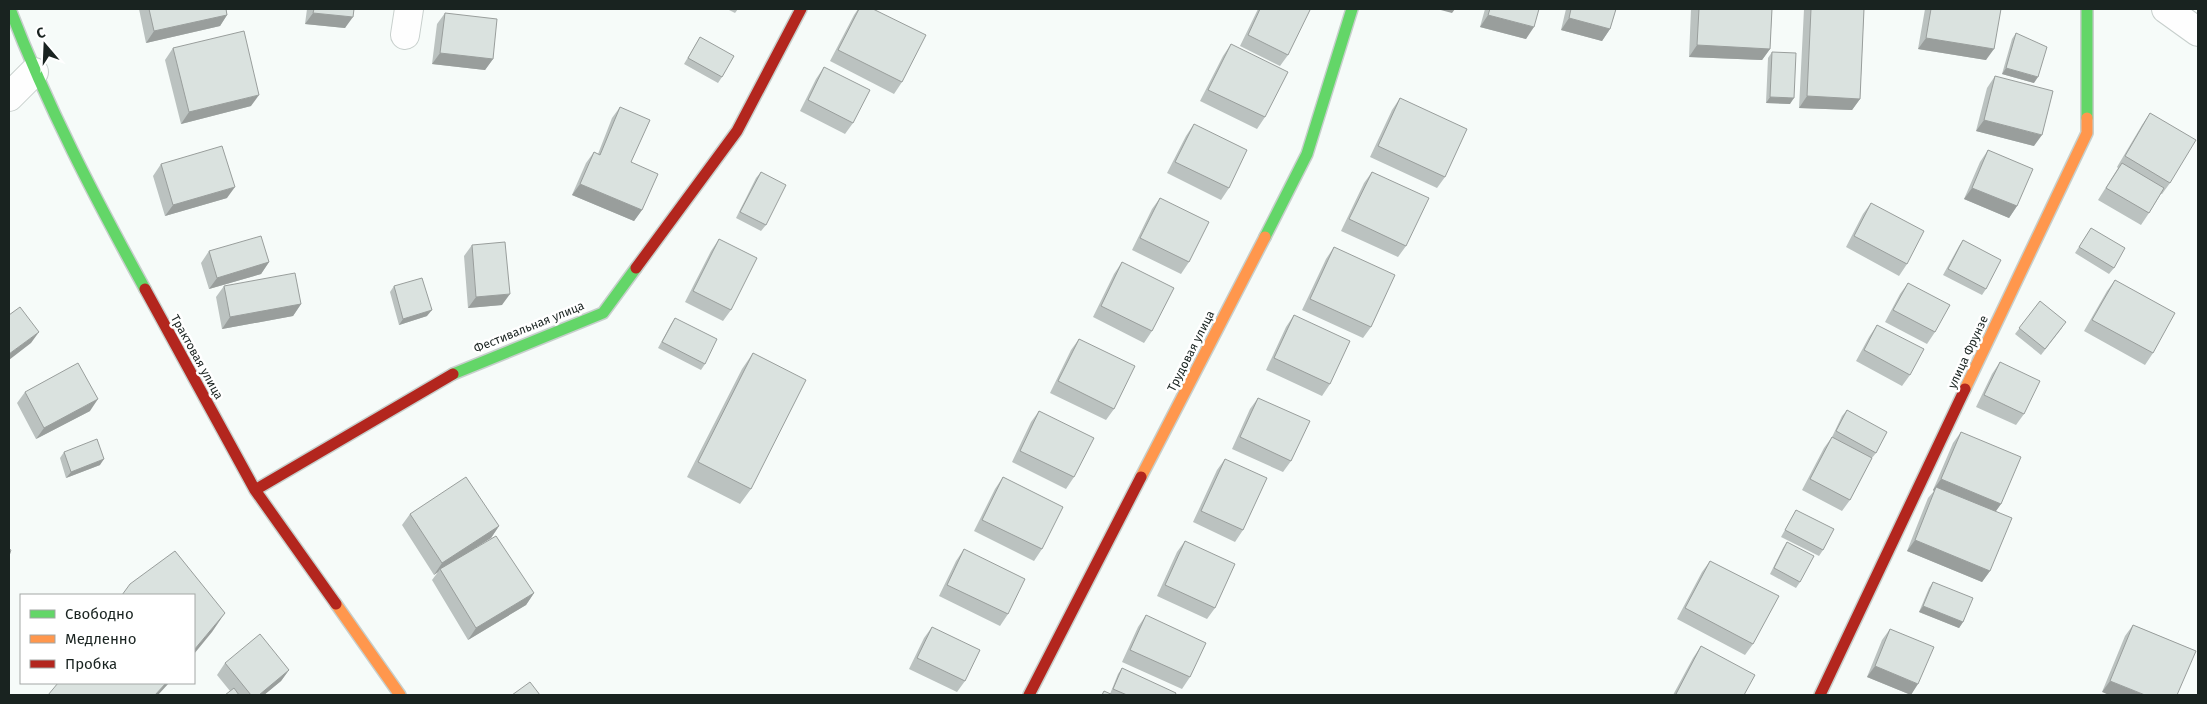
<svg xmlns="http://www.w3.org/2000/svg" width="2207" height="704" viewBox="0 0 2207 704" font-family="'Fira Sans',sans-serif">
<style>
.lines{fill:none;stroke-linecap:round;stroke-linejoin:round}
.street-casing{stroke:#c7cfcc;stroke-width:30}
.fast-casing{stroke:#c7cfcc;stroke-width:14}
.slow-casing{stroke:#c7cfcc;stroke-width:14}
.jam-casing{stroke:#c7cfcc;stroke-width:14}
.street{stroke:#fefefe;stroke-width:28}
.fast{stroke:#63d668;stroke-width:11}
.slow{stroke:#ff974d;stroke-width:11}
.jam{stroke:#b3261e;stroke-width:11}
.wall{fill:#bbc2c0}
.shaded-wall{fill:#999e9c}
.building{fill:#dae2df;stroke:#999e9c}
.labels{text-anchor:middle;stroke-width:5;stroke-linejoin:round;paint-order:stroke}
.street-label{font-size:12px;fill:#192320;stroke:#fff}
</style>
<rect width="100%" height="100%" fill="#f6fbf9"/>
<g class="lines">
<g class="street-casing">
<path id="street" d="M2166 9 2198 32
M405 35 409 9
M9 97 34 72"/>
</g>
<g class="fast-casing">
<path id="fast" d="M10 9C48 108 94 196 145 289
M2087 9V118
M1265 237 1307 154 1352 9
M453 374 603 313 636 268"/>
</g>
<g class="slow-casing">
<path id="slow" d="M1965 389 2087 133V118
M1141 477 1265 237
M336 604 400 695"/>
</g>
<g class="jam-casing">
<path id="jam" d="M636 268 737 131 801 9
M145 289 255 490 336 604
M255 490 453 374
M1029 695 1141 477
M1820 695 1965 389"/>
</g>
<use href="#street" class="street"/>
<use href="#fast" class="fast"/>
<use href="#slow" class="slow"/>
<use href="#jam" class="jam"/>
</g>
<path class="wall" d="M139 9H226L227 15 220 26 146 43Z
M307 9H354L345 28 305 24Z
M727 9H738L735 13Z
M858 9H873L902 82 894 94 830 61 854 15Z
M1258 9H1307L1288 55 1280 66 1240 46Z
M1485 9H1539L1526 39 1480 27Z
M1566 9H1616L1610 29 1602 41 1561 30Z
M1691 9H1772L1770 49 1762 60 1689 57Z
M1804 9H1864L1860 99 1852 110 1799 108Z
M1925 9H2001L1986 60 1918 49Z
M445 13 493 59 485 70 432 64 437 24Z
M2016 33 2034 83 2002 74 2012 39Z
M700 37 722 77 718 83 684 64Z
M1231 44 1265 117 1257 129 1200 101 1223 56Z
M173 48 251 106 181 124 165 60Z
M1772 52 1790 104 1766 103 1768 58Z
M824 67 853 123 845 134 800 111 816 79Z
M1995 76 2034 146 1976 131 1987 88Z
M1400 98 1445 177 1437 188 1370 157 1392 110Z
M620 107 631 162 642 210 634 221 572 195 586 163 594 152 598 154 612 118Z
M2150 113 2170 183 2162 194H2161L2149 213 2141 225 2098 200 2118 168 2117 167 2142 125Z
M1194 124 1229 188 1221 200 1167 173 1186 136Z
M1988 150 2017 206 2009 218 1964 199 1980 162Z
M161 164 227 198 165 216 153 176Z
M761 172 766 225 761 231 736 218 756 178Z
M1372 172 1406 246 1398 257 1341 231 1364 183Z
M1160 198 1189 262 1181 274 1132 250 1152 209Z
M1871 203 1907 264 1899 276 1846 247 1863 214Z
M2091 228 2114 268 2109 274 2075 253Z
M719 239 731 310 723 321 685 302 711 251Z
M1963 240 1986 289 1982 295 1943 275 1959 246Z
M472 245 502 305 468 308 464 256Z
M1334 247 1371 327 1363 338 1302 310 1326 259Z
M209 251 269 262 261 274 209 289 201 263Z
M1122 262 1152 331 1144 343 1093 317 1114 274Z
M2115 280 2153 353 2145 365 2084 331 2107 291Z
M1908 283 1935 332 1927 344 1885 322 1900 294Z
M224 286 301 304 293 316 222 329 216 297Z
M394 286 427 316 399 325 390 292Z
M2040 301 2062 328 2041 355 2015 334Z
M1294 315 1330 384 1322 396 1266 370 1286 327Z
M675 318 705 364 701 370 658 348 671 324Z
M1877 325 1910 375 1902 386 1856 361 1869 337Z
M1079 339 1114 409 1106 420 1050 393 1071 350Z
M753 353 751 489 740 504 687 477 742 369Z
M2000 362 2024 414 2016 425 1976 407 1992 374Z
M25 392 90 411 36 439 17 403Z
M1258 398 1291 461 1283 472 1232 449 1250 409Z
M1847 410 1876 453 1872 458 1850 500 1842 511 1802 490 1824 448 1832 437 1842 416Z
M1039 411 1074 477 1066 489 1012 462 1031 422Z
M1961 432 2001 504 1996 511 1990 571 1982 582 1907 551 1928 498 1934 491 1933 490 1953 443Z
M64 452 100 465 66 478 60 458Z
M1225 459 1243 530 1235 542 1193 522 1217 470Z
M1003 477 1042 549 1034 561 974 531 995 489Z
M1796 510 1823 550 1819 556 1781 537Z
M410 514 499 526 491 538 468 552 534 593 526 605 468 640 432 580 438 572 434 575 402 525Z
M1185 541 1215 608 1207 619 1157 596 1177 552Z
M1787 542 1800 582 1796 588 1770 574 1783 548Z
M964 549 1008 614 1000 626 939 596 956 561Z
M1710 561 1753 644 1745 655 1677 619 1702 572Z
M1933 582 1963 622 1959 628 1919 612 1929 588Z
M1146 615 1190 677 1182 689 1122 662 1138 627Z
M2133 625 2196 651 2102 692 2125 636Z
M932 627 965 681 957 692 909 669 924 638Z
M1890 629 1911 695 1867 677 1882 640Z
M1701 646 1744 695H1673L1693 658Z
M225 663 289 670 281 681 264 695H225L230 691 217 675Z
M1122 668 1175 695H1101L1104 691 1110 694 1118 674Z"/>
<path class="shaded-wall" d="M1437 9H1455L1452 13Z
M313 13 353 17 345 28 305 24Z
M227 15 220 26 146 43 154 31Z
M1488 15 1534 27 1526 39 1480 27Z
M1569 18 1610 29 1602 41 1561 30Z
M1926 38 1994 49 1986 60 1918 49Z
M1697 45 1770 49 1762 60 1689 57Z
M440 53 493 59 485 70 432 64Z
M2006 68 2038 77 2034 83 2002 74Z
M259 95 251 106 181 124 189 112Z
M1807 96 1860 99 1852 110 1799 108Z
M1770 97 1794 98 1790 104 1766 103Z
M1984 120 2042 135 2034 146 1976 131Z
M580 184 642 210 634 221 572 195Z
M235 187 227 198 165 216 173 205Z
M1972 188 2017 206 2009 218 1964 199Z
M269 262 261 274 209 289 217 278Z
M510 294 502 305 468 308 476 297Z
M301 304 293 316 222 329 230 317Z
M432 310 427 316 399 325 403 319Z
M39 332 31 343 9 360V354Z
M98 399 90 411 36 439 44 428Z
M104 459 100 465 66 478 71 472Z
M1941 479 2001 504 1993 515 1936 487 1934 491 1933 490Z
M499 526 491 538 441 570 440 569 438 572 434 575 442 563Z
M1915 540 1990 571 1982 582 1907 551Z
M534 593 526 605 468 640 476 628Z
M1923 606 1963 622 1959 628 1919 612Z
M225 613 212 632 194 654V650Z
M1875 666 1918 684 1911 695 1867 677Z
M289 670 281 681 264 695H259Z
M2110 681 2145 695H2109L2102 692Z
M166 683H169L158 695H155Z"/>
<path class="building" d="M149 9H226L227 15 154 31Z
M314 9H354L353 17 313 13Z
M859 9H873L926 35 902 82 838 50Z
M1260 9H1307L1310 10 1288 55 1248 35Z
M1490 9H1539L1534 27 1488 15Z
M1571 9H1616L1610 29 1569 18Z
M1699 9H1772L1770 49 1697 45Z
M1811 9H1864L1860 99 1807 96Z
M1931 9H2001L1994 49 1926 38Z
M445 13 497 19 493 59 440 53Z
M244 31 259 95 189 112 173 48Z
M2016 33 2047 47 2038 77 2006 68Z
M700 37 734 56 722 77 688 58Z
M1231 44 1288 72 1265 117 1208 90Z
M1772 52 1796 53 1794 98 1770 97Z
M824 67 870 90 853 123 808 100Z
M1995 76 2053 91 2042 135 1984 120Z
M1400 98 1467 129 1445 177 1378 146Z
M620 107 650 120 631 162 658 174 642 210 580 184 594 152 600 155Z
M2150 113 2196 140 2170 183 2125 156Z
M1194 124 1247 150 1229 188 1175 162Z
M222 146 235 187 173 205 161 164Z
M1988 150 2033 169 2017 206 1972 188Z
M2122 163 2164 188 2149 213 2106 188Z
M761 172 786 185 766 225 740 212Z
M1372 172 1429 198 1406 246 1349 219Z
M1160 198 1209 222 1189 262 1140 238Z
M1871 203 1924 231 1907 264 1854 236Z
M2091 228 2125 248 2114 268 2079 247Z
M261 236 269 262 217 278 209 251Z
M719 239 757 258 731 310 693 291Z
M1963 240 2001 260 1986 289 1948 269Z
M505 242 510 294 476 297 472 245Z
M1334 247 1395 275 1371 327 1310 299Z
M1122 262 1174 288 1152 331 1101 306Z
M295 273 301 304 230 317 224 286Z
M422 278 432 310 403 319 394 286Z
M2115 280 2175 313 2153 353 2092 320Z
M1908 283 1950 305 1935 332 1893 310Z
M2040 301 2066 322 2045 349 2019 328Z
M20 307 39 332 9 354V315Z
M1294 315 1350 341 1330 384 1274 358Z
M675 318 717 339 705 364 662 342Z
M1877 325 1924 349 1910 375 1864 350Z
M1079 339 1135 366 1114 409 1058 381Z
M753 353 806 380 751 489 698 462Z
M2000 362 2040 381 2024 414 1984 395Z
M78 363 98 399 44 428 25 392Z
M1258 398 1310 421 1291 461 1240 437Z
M1847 410 1887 432 1876 453 1836 431Z
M1039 411 1094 438 1074 477 1020 451Z
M1961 432 2021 457 2001 504 1941 479Z
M1832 437 1872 458 1850 500 1810 479Z
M97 439 104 459 71 472 64 452Z
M1225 459 1267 478 1243 530 1201 511Z
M466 477 499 526 442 563 410 514Z
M1003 477 1063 507 1042 549 982 520Z
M1936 487 2012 518 1990 571 1915 540Z
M1796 510 1834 529 1823 550 1785 530Z
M496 536 534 593 476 628 440 569Z
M1185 541 1235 564 1215 608 1165 585Z
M1787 542 1814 556 1800 582 1774 568Z
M9 549 11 550 9 556Z
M964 549 1025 579 1008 614 947 585Z
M175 551 225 613 194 650V595H122L130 584Z
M1710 561 1779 596 1753 644 1685 608Z
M1933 582 1973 598 1963 622 1923 606Z
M1146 615 1206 643 1190 677 1130 650Z
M2133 625 2196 651 2177 695H2145L2110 681Z
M932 627 980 650 965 681 917 658Z
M1890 629 1934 647 1918 684 1875 666Z
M260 634 289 670 259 695H251L225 663Z
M1701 646 1755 675 1744 695H1678L1676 694Z
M1122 668 1176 693 1175 695H1127L1113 689Z
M530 682 540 695H512Z
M58 683H166L155 695H48Z
M234 688 239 695H225Z
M1104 691 1113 695H1102Z"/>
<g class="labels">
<g class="street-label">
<text transform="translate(529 327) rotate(-22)" y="4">Фестивальная улица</text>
<text transform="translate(1191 351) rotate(-63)" y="4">Трудовая улица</text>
<text transform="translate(1968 352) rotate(-65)" y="4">улица Фрунзе</text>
<text transform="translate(197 357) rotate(61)" y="4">Трактовая улица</text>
</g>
</g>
<rect width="2207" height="704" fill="none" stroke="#192320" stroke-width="20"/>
<rect x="20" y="594" width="175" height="90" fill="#ffffff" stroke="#a3a7a6"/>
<rect x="30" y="610" width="25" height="8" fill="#63d668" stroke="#a3a7a6"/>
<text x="65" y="619" font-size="15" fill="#192320">Свободно</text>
<rect x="30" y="635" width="25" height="8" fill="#ff974d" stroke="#a3a7a6"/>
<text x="65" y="644" font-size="15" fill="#192320">Медленно</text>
<rect x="30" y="660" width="25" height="8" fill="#b3261e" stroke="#a3a7a6"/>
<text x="65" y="669" font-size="15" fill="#192320">Пробка</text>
<g transform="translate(45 45) rotate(341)" stroke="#ffffff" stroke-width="4" paint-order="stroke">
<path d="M0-4L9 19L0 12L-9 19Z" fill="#192320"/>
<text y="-8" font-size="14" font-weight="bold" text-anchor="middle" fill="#192320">С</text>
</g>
</svg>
